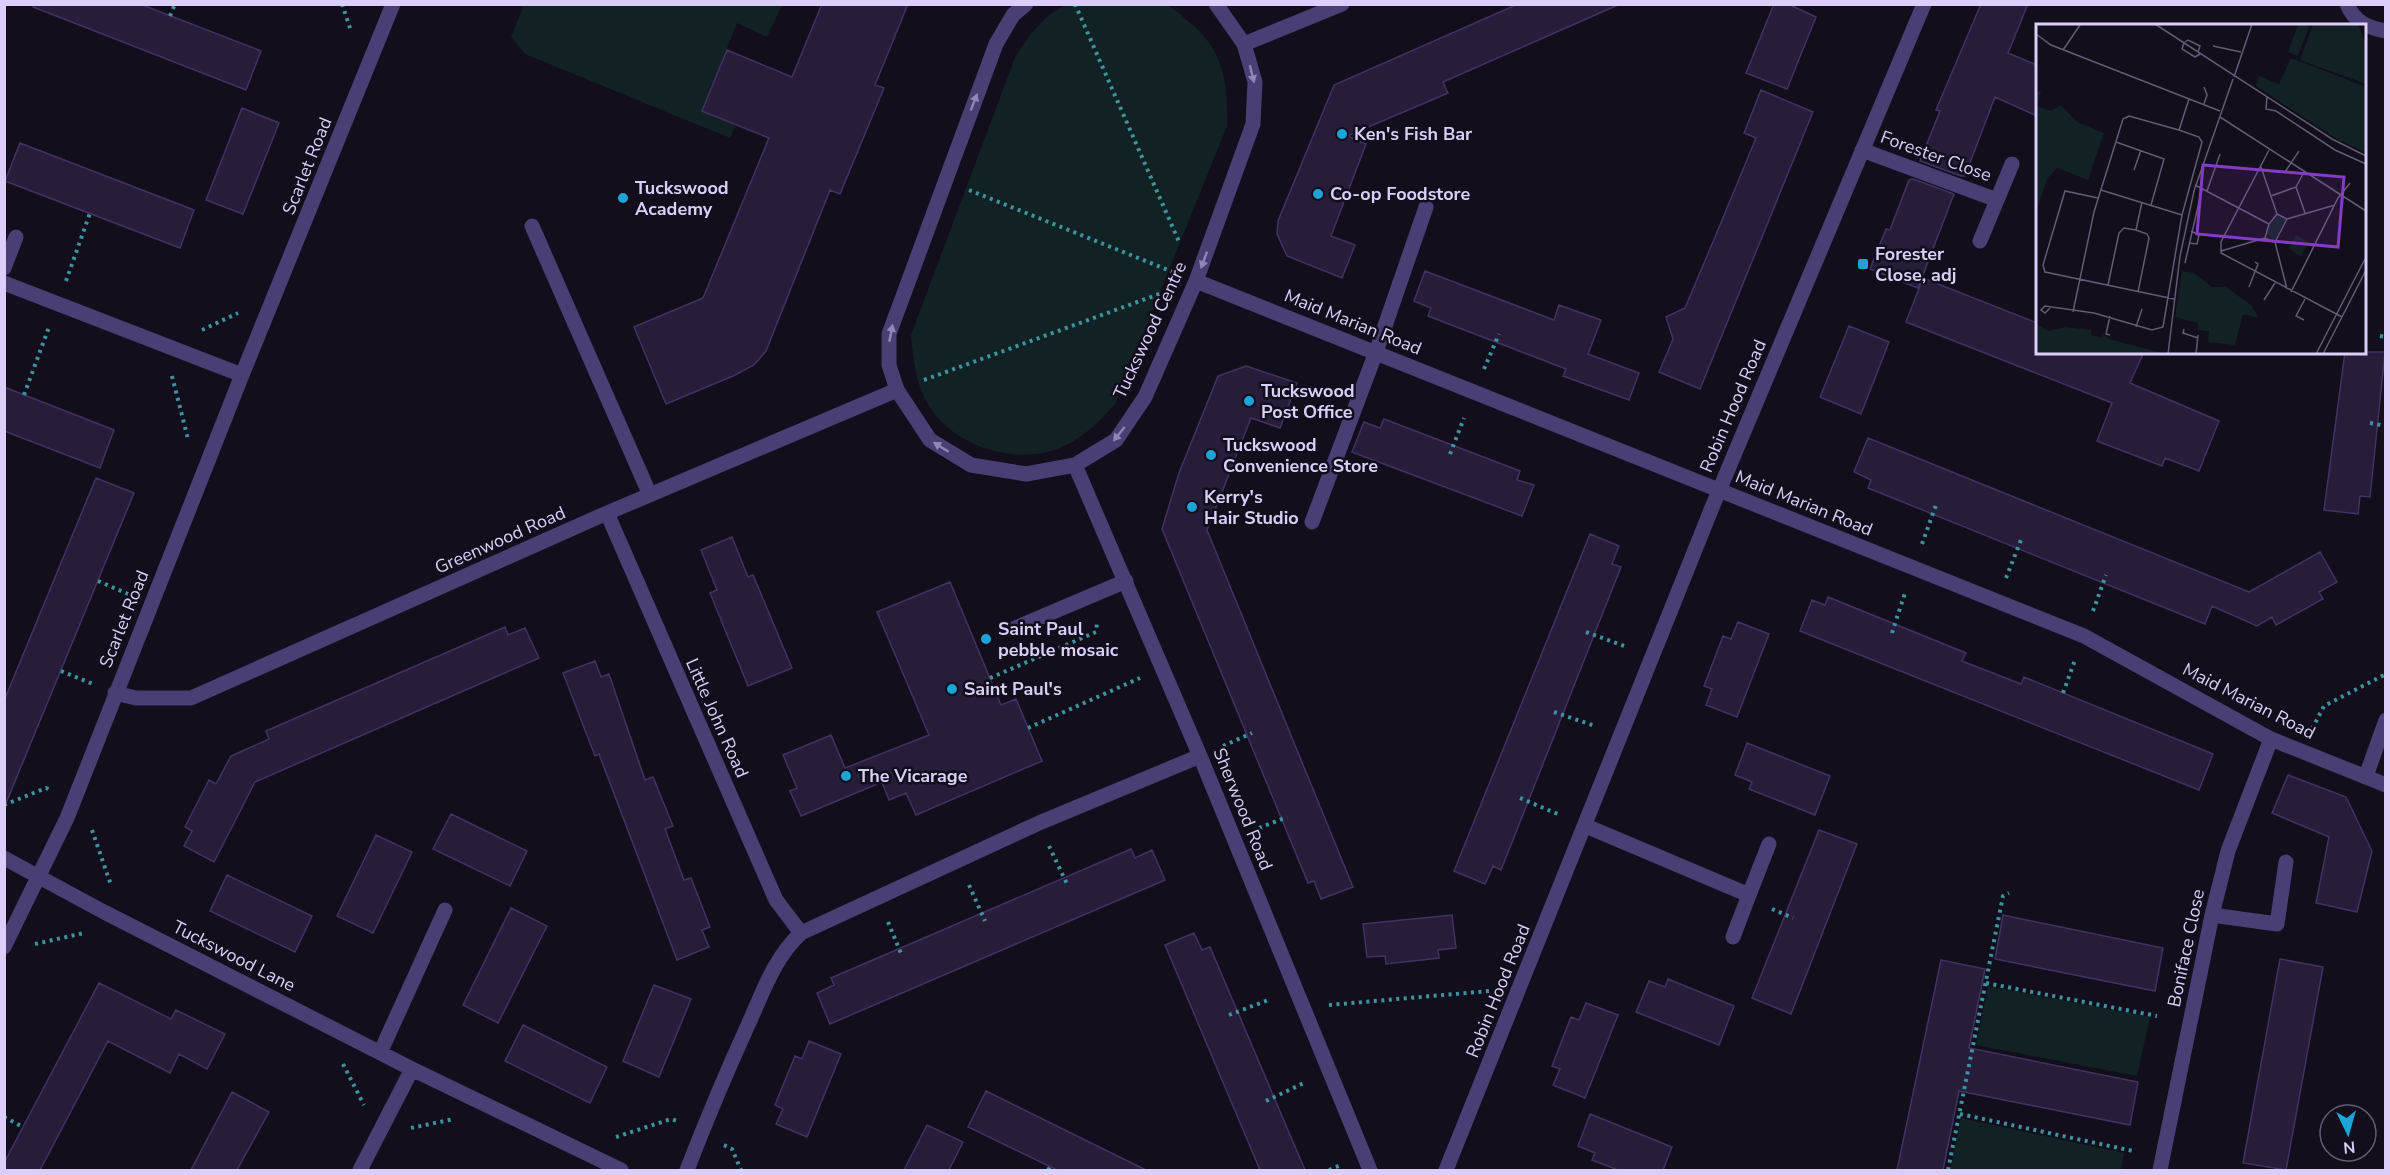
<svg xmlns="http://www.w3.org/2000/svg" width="2390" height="1175" viewBox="0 0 2390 1175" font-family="'Nunito Sans',sans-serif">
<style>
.green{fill:#122224}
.building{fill:#271c3a;stroke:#443163;stroke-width:1.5}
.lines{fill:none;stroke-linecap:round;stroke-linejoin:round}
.path{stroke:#3b949f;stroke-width:4;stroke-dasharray:3 4.5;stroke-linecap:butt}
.minor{stroke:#4a3e74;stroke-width:15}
.oneway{fill:#9286b6}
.poi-dot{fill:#1ca3d7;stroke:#120e1b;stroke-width:2}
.labels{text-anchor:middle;stroke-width:5;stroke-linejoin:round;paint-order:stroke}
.poi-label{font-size:18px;font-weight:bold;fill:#dbcef9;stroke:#120e1b;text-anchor:start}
.street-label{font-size:18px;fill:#dbcef9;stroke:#120e1b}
.inset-road{fill:none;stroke:#625b74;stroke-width:1.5}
.view{fill:#853cc5;fill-opacity:0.15;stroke:#853cc5;stroke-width:3}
.inset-edge{fill:none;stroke:#dbcef9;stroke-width:3}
</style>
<rect width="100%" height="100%" fill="#120e1b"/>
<path class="green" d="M524 5H782L767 37 737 23 702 111 736 125 730 138 525 54 511 37Z
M1165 5C1173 7 1181 15 1188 21 1224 50 1228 82 1227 126L1115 404C1099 422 1084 437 1062 447 1014 468 947 445 924 397 915 378 913 356 911 335L1016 55C1032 33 1044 13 1070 4Z
M1988 986 2150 1017 2137 1076 1976 1045Z
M1961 1118 2124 1153 2121 1170H1950Z"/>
<path class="building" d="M33 4H140L261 51 246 90 33 7Z
M822 4H908L875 85 884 88 840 194 830 190 766 351 754 365 733 376 666 404 634 327 703 298 769 138 702 111 727 50 792 77Z
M1518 4 1618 5 1443 82 1448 93 1347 136 1366 144 1331 236 1355 245 1342 278 1287 256 1277 234 1278 221 1334 85Z
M1774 4H1788L1816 17 1787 89 1746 73Z
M1981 4H2028L2008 53 2037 65V116L1995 97 1965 176H1961L1920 161 1940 111 1936 110Z
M1761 90 1813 112 1700 389 1659 372 1673 339 1666 317 1685 308 1715 237 1756 138 1744 133Z
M242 108 279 123 243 214 206 200Z
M20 143 194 210 180 248 5 181Z
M1913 179 1954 194 1918 288 1870 269 1886 229 1890 230 1909 180Z
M1425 271 1554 320 1559 305 1601 320 1588 354 1639 373 1629 400 1563 376 1566 369 1428 316 1431 308 1414 301Z
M1923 278 2037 323V352H2144L2130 383 2219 421 2199 471 2165 458 2162 466 2097 441 2112 403 1906 322Z
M1849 326 1889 342 1861 414 1820 397Z
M2345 352H2385L2370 497 2360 496 2358 514 2324 510Z
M1246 366 1297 383 1280 428 1251 418 1207 530 1353 887 1321 899 1314 881 1308 883 1162 529 1179 473 1218 376Z
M4 387 114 430 100 468 4 431Z
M1384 419 1520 471 1517 480 1534 485 1522 516 1352 452 1364 422 1380 428Z
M1868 438 2249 592 2320 552 2337 582 2319 592 2323 599 2276 625 2272 617 2257 626 2212 606 2205 624 1868 488 1871 480 1854 472Z
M96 478 134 493 4 808V701Z
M1590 534 1619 546 1612 564 1621 567 1501 870 1493 866 1485 884 1454 871Z
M732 537 748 577 753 575 792 668 748 686 710 593 717 590 701 550Z
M950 582 1001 705 1016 699 1042 761 916 815 906 793 889 800 882 782 801 816 790 791 797 788 783 755 831 735 845 768 929 735 877 612Z
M1828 597 1966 653 1962 661 2021 684 2024 677 2213 754 2199 790 1800 631 1812 600 1825 605Z
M1738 622 1769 634 1737 717 1706 705 1712 689 1704 686 1723 636 1731 639Z
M505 627 508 635 525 628 539 658 255 782 214 862 184 846 192 831 185 827 209 780 216 784 231 756 269 739 266 731Z
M595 661 601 677 609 674 645 780 653 777 673 826 665 829 684 880 691 878 710 927 702 930 709 947 677 960 599 754 595 756 563 673Z
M1747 743 1830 776 1815 815 1749 789 1752 782 1735 775Z
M2288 775 2346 797 2372 851 2357 912 2316 903 2329 837 2272 813Z
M451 814 527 851 510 886 433 849Z
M1819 830 1857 844 1791 1014 1752 998Z
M376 835 412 852 373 933 337 916Z
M1131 849 1135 858 1152 850 1165 880 830 1024 817 993 834 985 831 978Z
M227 875 312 916 295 952 210 911Z
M511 908 547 926 498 1023 463 1005Z
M1452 915 1456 948 1438 950 1439 958 1386 964 1385 956 1367 957 1363 924Z
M2003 915 2163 948 2155 991 1995 959Z
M1194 933 1202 950 1210 947 1305 1170H1260L1165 945Z
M2280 959 2323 967 2286 1170 2243 1163Z
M1941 960 1985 969 1969 1048 2138 1082 2130 1125 1959 1091 1943 1170H1897Z
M1668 979 1734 1006 1719 1045 1636 1012 1649 981 1665 987Z
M99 983 171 1019 176 1010 225 1034 207 1069 179 1054 170 1073 108 1041 40 1170H4V1163Z
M654 985 691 999 659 1077 623 1061Z
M1586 1003 1618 1015 1585 1098 1553 1085 1560 1069 1552 1066 1571 1017 1579 1020Z
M523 1025 607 1067 590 1103 505 1061Z
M809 1041 841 1054 807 1137 776 1124 783 1109 775 1105 795 1056 802 1059Z
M986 1091 1087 1141 1146 1170H1057L968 1127Z
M232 1092 269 1112 237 1170H191Z
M1590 1114 1672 1147 1663 1170H1618L1592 1160 1595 1153 1578 1146Z
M927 1125 963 1142 949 1170H904Z"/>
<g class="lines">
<path class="path" d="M342 4 351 31
M1075 4 1180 244
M170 16 175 4
M969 190 1173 272
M66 281 90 213
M202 330 238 313
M2380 336 2386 337
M1484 369 1499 334
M172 376 188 439
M924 380 1162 293
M24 395 49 327
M2370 423 2386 426
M1450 454 1464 418
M1922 544 1936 505
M2006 578 2021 540
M98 581 128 594
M2093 611 2106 575
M1586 632 1627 647
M1892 633 1905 593
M61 671 93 684
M990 678 1096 632 1097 623
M2063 693 2075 660
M1554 712 1595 726
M1028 728 1140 678
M2312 729 2324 706 2386 674
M1223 746 1252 733
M1520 798 1560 815
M4 805 46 788 51 790
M1259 828 1287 817
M92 830 111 885
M1049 846 1068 886
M969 885 985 921
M1772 909 1793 918
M888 922 902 956
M35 944 84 933
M1986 983 2157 1016
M1329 1005 1489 991
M1229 1015 1271 999
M343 1064 364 1105
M1266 1101 1306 1082
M1960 1114 2133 1151
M4 1117 23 1127
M411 1128 454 1119
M616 1137 671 1119 677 1121
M724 1145 732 1149 741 1170
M1048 1170 1050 1167
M1329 1170 1341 1165
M1948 1170 2003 896 2009 893"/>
<path class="minor" d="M1026 4 1013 15 996 44 889 334V365L897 390 930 440 971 465 1026 474 1075 465 1116 440 1145 397 1196 281 1253 124 1255 82 1244 44 1216 4
M2347 4C2354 22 2368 28 2386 31
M1244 44 1342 4
M1862 150 1997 200 1980 241
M1997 200 2012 164
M532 226 650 495
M4 268 16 237
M1196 281 2084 636 2271 739 2386 785
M4 283 242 375
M1075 465 1200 756 1370 1170
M607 513 776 900 801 933
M1312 522 1376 352 1426 207
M1013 629 1126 581
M115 693 136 698H191L607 513 897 390
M2366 776 2386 720
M1586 826 1749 895 1733 937
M4 858 104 912 412 1069 621 1170
M1749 895 1769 844
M2212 915 2277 924 2286 862
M4 947 67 818 242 375 393 4
M380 1053 445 910
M360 1170 412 1069
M687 1170C706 1121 726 1073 748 1025 763 992 774 958 801 933L1039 823 1200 756
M1446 1170 1713 505 1924 4
M2160 1170 2212 915 2228 851 2271 739"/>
</g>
<defs><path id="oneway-solid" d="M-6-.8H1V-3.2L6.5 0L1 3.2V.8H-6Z" transform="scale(1.5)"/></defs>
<g class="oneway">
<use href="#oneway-solid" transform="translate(1252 74) rotate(76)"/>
<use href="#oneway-solid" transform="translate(974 102) rotate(-69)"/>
<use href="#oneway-solid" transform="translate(1204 260) rotate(110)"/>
<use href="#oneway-solid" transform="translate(891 333) rotate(-79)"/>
<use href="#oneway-solid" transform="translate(1119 434) rotate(129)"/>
<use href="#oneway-solid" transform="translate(941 447) rotate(-148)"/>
</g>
<g class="poi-dot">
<circle cx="1342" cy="134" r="6"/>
<circle cx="1318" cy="194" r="6"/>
<circle cx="623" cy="198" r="6"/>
<rect x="1857" y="258" width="12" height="12" rx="3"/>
<circle cx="1249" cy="401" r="6"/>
<circle cx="1211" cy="455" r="6"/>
<circle cx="1192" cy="507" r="6"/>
<circle cx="986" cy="639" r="6"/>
<circle cx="952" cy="689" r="6"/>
<circle cx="846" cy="776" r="6"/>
</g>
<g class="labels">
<g class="poi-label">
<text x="1354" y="140">Ken's Fish Bar</text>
<text x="635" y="194">Tuckswood<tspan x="635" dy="21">Academy</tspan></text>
<text x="1330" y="200">Co-op Foodstore</text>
<text x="1875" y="260">Forester<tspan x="1875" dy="21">Close, adj</tspan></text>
<text x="1261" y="397">Tuckswood<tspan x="1261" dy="21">Post Office</tspan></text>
<text x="1223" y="451">Tuckswood<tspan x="1223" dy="21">Convenience Store</tspan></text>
<text x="1204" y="503">Kerry's<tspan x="1204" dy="21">Hair Studio</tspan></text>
<text x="998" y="635">Saint Paul<tspan x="998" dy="21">pebble mosaic</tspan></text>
<text x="964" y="695">Saint Paul's</text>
<text x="858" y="782">The Vicarage</text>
</g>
<g class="street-label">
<text transform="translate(1936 156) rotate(20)" y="6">Forester Close</text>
<text transform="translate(307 166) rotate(-68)" y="6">Scarlet Road</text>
<text transform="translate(1353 322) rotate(22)" y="6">Maid Marian Road</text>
<text transform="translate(1150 330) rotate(-65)" y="6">Tuckswood Centre</text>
<text transform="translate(1733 406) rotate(-67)" y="6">Robin Hood Road</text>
<text transform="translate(1804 503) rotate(22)" y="6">Maid Marian Road</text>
<text transform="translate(500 540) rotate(-24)" y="6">Greenwood Road</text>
<text transform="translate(124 619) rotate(-68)" y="6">Scarlet Road</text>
<text transform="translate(2249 701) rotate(27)" y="6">Maid Marian Road</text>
<text transform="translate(717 718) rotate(66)" y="6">Little John Road</text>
<text transform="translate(1243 809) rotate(68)" y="6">Sherwood Road</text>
<text transform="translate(2186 948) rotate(-78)" y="6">Boniface Close</text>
<text transform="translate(234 956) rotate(27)" y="6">Tuckswood Lane</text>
<text transform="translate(1498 991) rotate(-68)" y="6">Robin Hood Road</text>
</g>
</g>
<g transform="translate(2036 24)">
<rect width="330" height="330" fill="#120e1b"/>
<path d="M262 0H274L262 32 252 28ZM277 0H322L330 20V60L264 36ZM255 34 330 63V128L304 117 220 62 223 52 243 60ZM5 66 1 82 15 87 25 81 41 98 68 109 52 156 21 144 11 155 0 189V69ZM240 192 250 194 238 217 230 209ZM260 211 272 218 265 233 253 224ZM146 247 158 249 176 263H190L216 282 223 294 207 290 199 321 172 318 173 307 162 306V299L139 293ZM0 300 12 307 29 303 55 306V311L66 314 67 310 73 315 129 330H0Z" fill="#122224"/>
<path class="inset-road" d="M119 0 296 115 330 132M0 10 15 21 184 87M149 18 152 16 164 22 162 28M148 19 146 25 159 33 164 30M177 22 205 28M27 26 44 1M198 53 216 0M168 63 171 71 168 80M231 73 230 85 240 87 299 126 330 140M184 93 330 187M80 118 128 135 115 181M233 126 185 218V229L306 293M225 143 241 190M98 146 105 126M249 148 263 127M159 161 233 200M260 163 269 189M65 166 146 191M171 167 184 130M235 172 260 163 268 148M62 174 29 167 7 241 9 248 138 275M251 195 299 181M100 206 106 178M239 218 229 214 233 200 241 190 251 195M239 218 251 265M239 218 251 195M153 219 161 220 163 211 155 207M185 227 229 214M149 239 166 165M72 261 83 209 88 204 100 206 111 210 113 214 102 268M213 263 222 240 219 238M255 268 302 174 314 159M228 276 239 259M14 284 9 289 5 286 9 282 58 289 116 306 127 303 146 191 166 118 163 113 143 106M37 288 58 188 87 95 93 92 143 106 153 75M74 292 70 310 74 311M268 296 260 292 269 275M100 303 106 285M148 305 147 309 162 314M132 330 144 232 158 167 197 55M160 330 162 311M280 330 330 233M287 330 330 246"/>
<path class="view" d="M167 141 308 153 302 223 161 210Z"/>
<rect width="330" height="330" class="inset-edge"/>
</g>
<rect width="2390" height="1175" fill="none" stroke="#dbcef9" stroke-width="12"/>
<g transform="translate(2348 1133) rotate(175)"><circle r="28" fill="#120e1b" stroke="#625b74" stroke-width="1.5"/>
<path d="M0-4.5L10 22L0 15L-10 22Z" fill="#1ca3d7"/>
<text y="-9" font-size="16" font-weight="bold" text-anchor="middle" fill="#dbcef9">N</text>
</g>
</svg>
